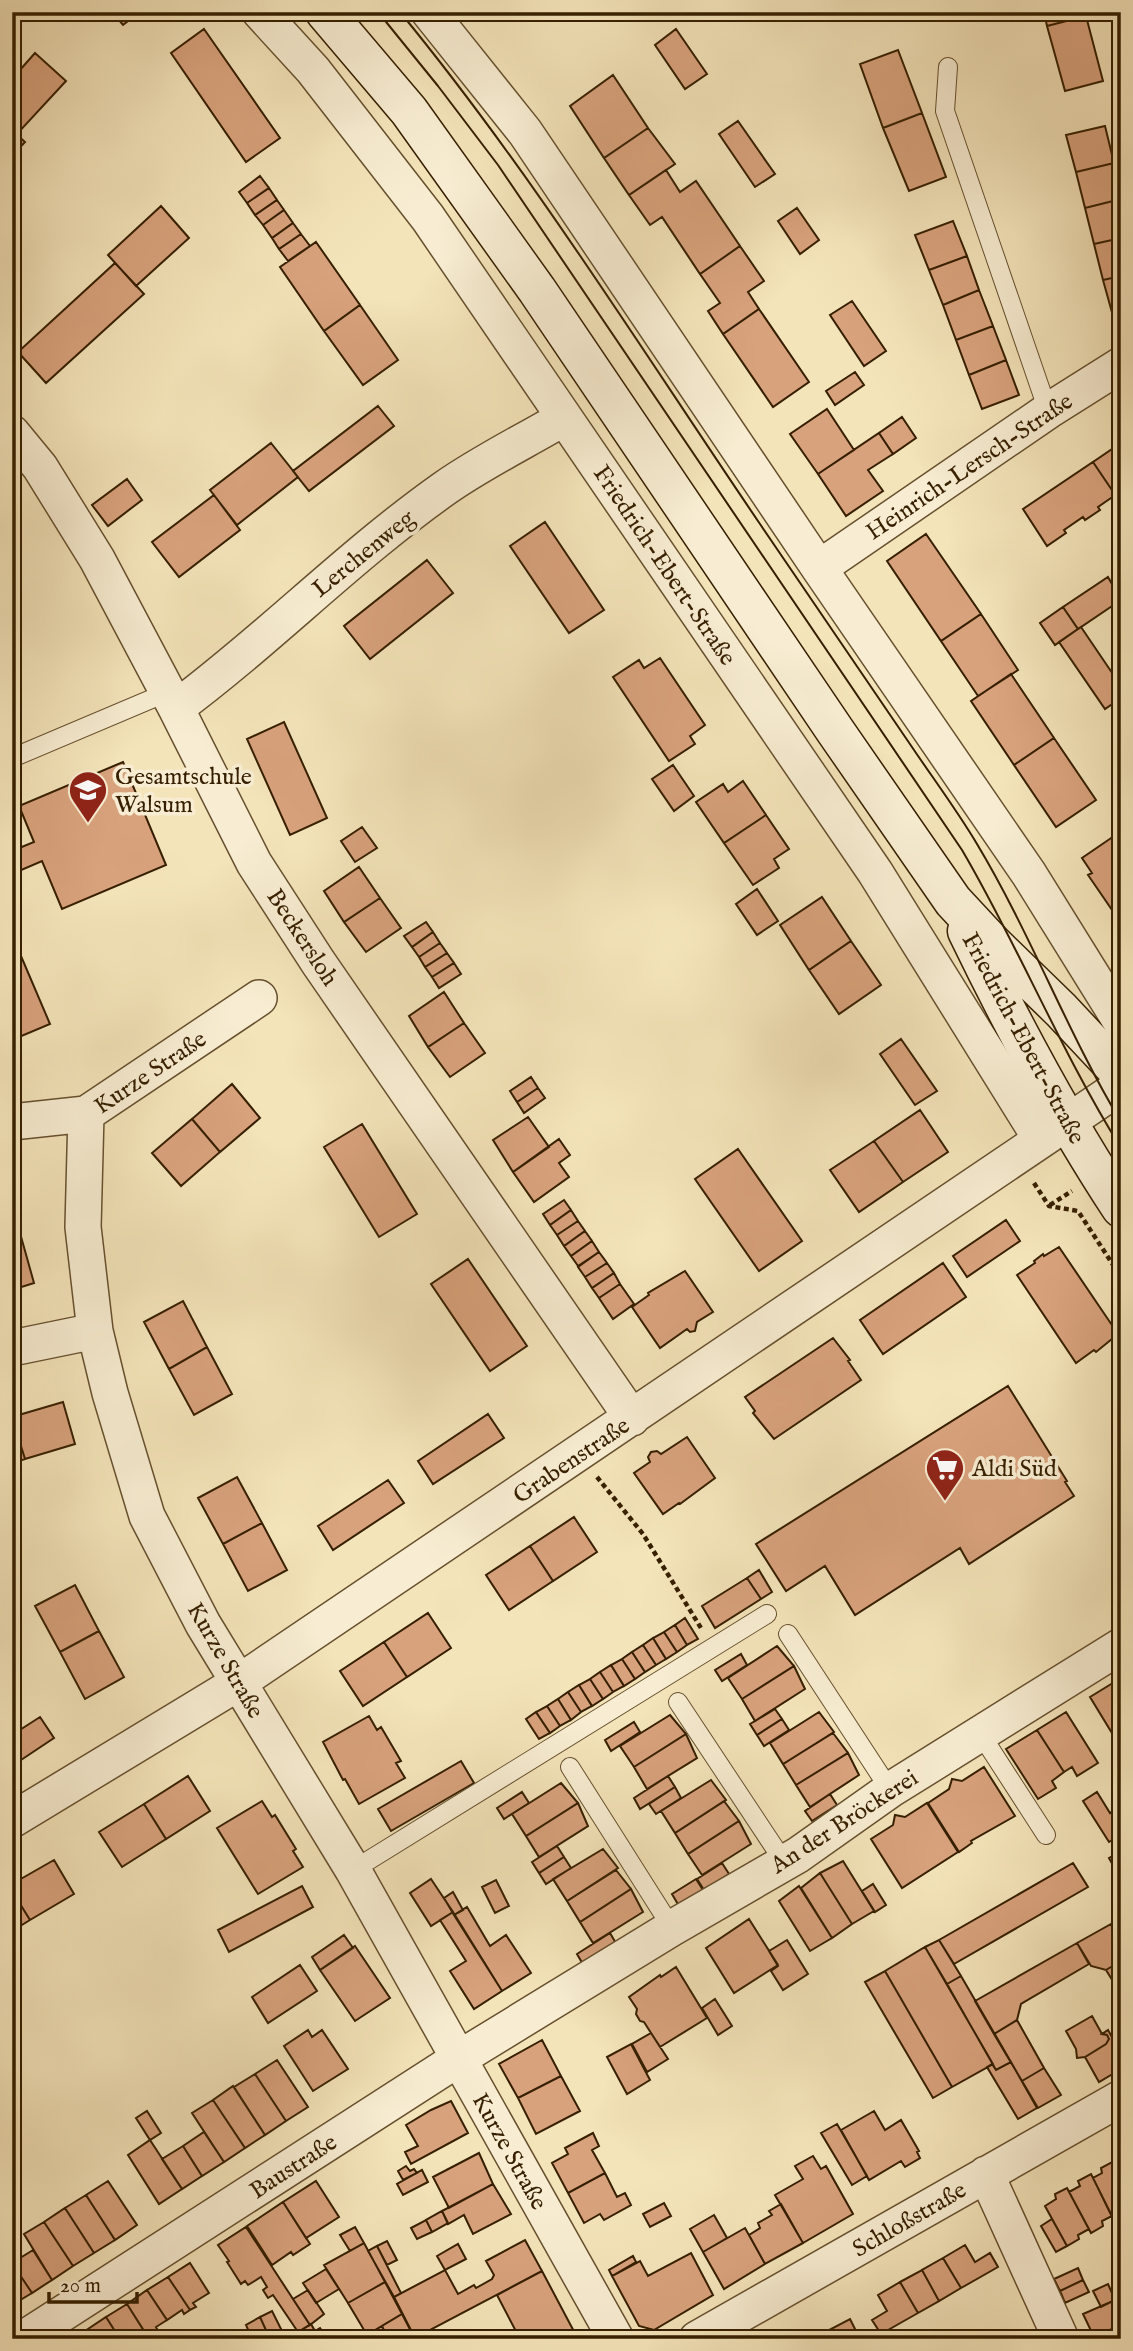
<svg xmlns="http://www.w3.org/2000/svg" width="1133" height="2351" viewBox="0 0 1133 2351" font-family="'IM FELL English',serif">
<style>
.building{fill:#d8a27c;stroke:#361f00;stroke-width:2}
.lines{fill:none;stroke-linecap:round;stroke-linejoin:round}
.lane-casing{stroke:#66502e;stroke-width:20}
.street-casing{stroke:#66502e;stroke-width:38}
.secondary-casing{stroke:#361f00;stroke-width:41}
.path{stroke:#361f00;stroke-width:4.5;stroke-dasharray:5 3.5;stroke-linecap:butt}
.lane{stroke:#f8edd2;stroke-width:18}
.street{stroke:#f8edd2;stroke-width:35}
.secondary{stroke:#f8edd2;stroke-width:38}
.tram{stroke:#361f00;stroke-width:2}
.labels{text-anchor:middle;stroke-width:7;stroke-linejoin:round;paint-order:stroke}
.street-label{font-size:24px;fill:#361f00;stroke:#f8edd2}
.poi-label{font-size:24px;fill:#361f00;stroke:#f8edd2;text-anchor:start}
</style>
<rect width="100%" height="100%" fill="#f4e4ba"/>
<filter id="stains"><feTurbulence type="fractalNoise" baseFrequency=".00286" numOctaves="4"/><feColorMatrix values="0 0 0 0 .2 0 0 0 0 .09 0 0 0 0 .02 0 0 0 .5 -.17"/></filter>
<radialGradient id="worn" r=".72"><stop offset=".6" stop-color="#630" stop-opacity="0"/><stop offset="1" stop-color="#630" stop-opacity=".3"/></radialGradient>
<path class="building" d="M112 12H140L123 25Z
M1044 12H1085L1086 16 1047 26Z
M1086 16 1103 81 1065 91 1047 26Z
M204 29 280 138 246 162 171 53Z
M676 29 707 74 685 89 655 45Z
M898 50 922 113 883 128 860 64Z
M35 53 66 81 17 134 12 130V79Z
M613 75 648 128 604 158 570 106Z
M922 113 946 177 909 191 883 128Z
M738 121 775 174 755 187 719 134Z
M1105 126 1114 163 1076 172 1066 135Z
M648 128 675 164 629 195 604 158Z
M12 130 25 142 12 156Z
M1114 163 1121 188V199L1085 208 1076 172Z
M666 170 680 192 696 181 740 246 700 274 662 217 650 225 629 195Z
M260 176 269 188 247 203 239 192Z
M269 188 277 200 255 215 247 203Z
M1121 199V238L1094 244 1085 208Z
M277 200 284 210 263 225 255 215Z
M161 206 189 238 136 286 108 255Z
M797 208 819 240 800 254 778 221Z
M284 210 293 223 272 238 263 225Z
M953 221 967 256 929 270 915 235Z
M293 223 301 234 279 249 272 238Z
M301 234 310 246 288 261 279 249Z
M1121 238V276L1103 280 1094 244Z
M316 242 360 305 324 331 280 267Z
M740 246 764 281 748 292 759 309 723 334 708 311 720 303 700 274Z
M967 256 979 290 943 305 929 270Z
M115 263 144 294 46 383 18 352Z
M1121 276V314L1113 316 1103 280Z
M979 290 993 326 956 340 943 305Z
M852 301 886 351 864 366 830 315Z
M360 305 398 360 363 385 324 331Z
M759 309 809 382 773 407 723 334Z
M993 326 1006 360 969 375 956 340Z
M1006 360 1019 395 982 409 969 375Z
M855 372 864 385 835 405 826 391Z
M378 406 394 426 309 491 293 471Z
M827 409 854 450 818 474 790 434Z
M902 417 916 438 893 454 879 433Z
M879 433 893 454 868 470 883 491 846 516 818 474Z
M271 443 298 477 237 525 210 490Z
M1121 443V492L1117 494 1118 499 1093 462Z
M1093 462 1118 499 1114 496 1098 507 1100 510 1085 520 1083 517 1064 530 1066 533 1047 546 1023 509Z
M127 479 142 500 108 526 92 505Z
M214 495 240 530 179 577 152 542Z
M545 522 604 610 569 633 510 546Z
M926 534 981 614 941 641 887 561Z
M427 560 453 593 370 659 344 626Z
M1108 577 1121 600 1078 629 1063 607Z
M1063 607 1078 629 1055 645 1040 623Z
M981 614 1018 670 978 696 941 641Z
M1081 627 1121 686V698L1105 709 1059 642Z
M660 658 705 725 690 736 695 744 669 761 613 677 639 660 644 668Z
M1011 674 1054 738 1014 765 971 701Z
M284 722 327 818 290 835 247 739Z
M1054 738 1096 800 1056 827 1014 765Z
M123 762 166 865 62 909 42 861 12 874V851L34 842 19 806Z
M673 765 694 796 674 811 652 779Z
M743 781 766 815 724 843 696 802 723 784 728 792Z
M766 815 789 849 774 859 779 868 753 885 724 843Z
M362 827 377 848 355 862 341 841Z
M1117 834 1121 839V923L1088 875 1092 873 1082 858Z
M359 867 380 898 344 922 324 891Z
M757 889 778 921 757 935 736 904Z
M822 897 851 941 809 970 780 925Z
M380 898 401 928 366 952 344 922Z
M426 922 433 932 412 947 404 936Z
M433 932 440 943 419 957 412 947Z
M12 935 50 1024 12 1040Z
M851 941 881 985 839 1014 809 970Z
M440 943 447 953 425 967 419 957Z
M447 953 454 963 432 977 425 967Z
M454 963 461 974 439 988 432 977Z
M444 992 464 1023 428 1047 409 1016Z
M464 1023 485 1053 450 1077 428 1047Z
M901 1039 937 1091 915 1105 880 1054Z
M531 1077 538 1088 517 1102 510 1091Z
M232 1084 260 1118 220 1152 192 1119Z
M538 1088 545 1098 524 1113 517 1102Z
M920 1110 948 1152 903 1182 874 1141Z
M528 1117 549 1147 513 1172 493 1140Z
M192 1119 220 1152 181 1186 152 1153Z
M362 1124 417 1214 379 1237 324 1147Z
M559 1139 570 1155 559 1163 569 1177 534 1202 513 1172Z
M874 1141 903 1182 859 1212 830 1170Z
M738 1149 802 1241 759 1271 695 1179Z
M564 1200 571 1210 550 1225 543 1214Z
M571 1210 578 1221 557 1235 550 1225Z
M1006 1220 1020 1241 967 1277 953 1256Z
M578 1221 585 1231 564 1246 557 1235Z
M585 1231 592 1241 571 1256 564 1246Z
M20 1233 34 1283 12 1290V1235Z
M592 1241 599 1252 578 1266 571 1256Z
M1059 1247 1118 1334 1096 1352 1094 1350 1076 1363 1017 1275 1035 1263 1034 1261 1043 1254 1044 1256Z
M599 1252 607 1263 585 1277 578 1267Z
M468 1259 527 1346 490 1371 431 1284Z
M607 1263 614 1273 592 1288 585 1277Z
M943 1263 966 1297 883 1354 860 1320Z
M685 1271 713 1312 697 1322 695 1331 690 1332 687 1329 660 1348 632 1307 649 1295 648 1293Z
M614 1273 620 1284 599 1298 592 1288Z
M620 1284 634 1304 613 1319 599 1298Z
M183 1301 207 1347 169 1369 144 1322Z
M833 1338 850 1360 848 1361 861 1380 774 1439 753 1413 755 1411 745 1397Z
M207 1347 232 1394 194 1415 169 1369Z
M1008 1386 1067 1481 1065 1482 1074 1496 969 1564 960 1548 855 1615 825 1566 786 1591 756 1544Z
M63 1402 75 1444 25 1459 12 1417Z
M488 1414 504 1438 433 1484 418 1461Z
M12 1417 25 1459 12 1463Z
M687 1437 715 1478 680 1504 679 1503 663 1514 634 1473 650 1462 648 1457 651 1452 657 1451 661 1454Z
M237 1477 262 1523 223 1544 198 1498Z
M388 1480 404 1503 333 1550 318 1526Z
M574 1517 597 1552 553 1581 530 1546Z
M262 1523 287 1570 248 1591 223 1544Z
M530 1546 553 1581 509 1610 486 1575Z
M759 1570 772 1592 761 1599 747 1578Z
M747 1578 761 1599 715 1628 702 1606Z
M75 1585 99 1631 60 1652 35 1606Z
M428 1613 451 1648 407 1677 384 1642Z
M685 1618 698 1639 687 1645 675 1625Z
M675 1625 687 1645 677 1652 664 1632Z
M99 1631 124 1677 85 1699 60 1652Z
M664 1632 677 1652 666 1659 653 1638Z
M653 1638 666 1659 656 1665 643 1645Z
M384 1642 407 1677 363 1706 340 1671Z
M643 1645 656 1665 645 1672 632 1652Z
M777 1646 794 1666 742 1699 728 1678Z
M632 1652 645 1672 635 1679 622 1659Z
M741 1654 747 1665 722 1681 715 1670Z
M622 1659 635 1679 624 1686 611 1665Z
M611 1665 624 1686 613 1692 600 1672Z
M794 1666 805 1689 755 1721 742 1699Z
M600 1672 613 1692 603 1699 590 1679Z
M1121 1678V1734L1115 1738 1090 1697Z
M590 1679 603 1699 592 1706 579 1685Z
M579 1685 592 1706 581 1712 568 1692Z
M568 1692 581 1712 571 1720 558 1699Z
M558 1699 571 1720 560 1726 547 1706Z
M547 1706 560 1726 550 1733 536 1712Z
M775 1709 782 1719 757 1735 750 1724Z
M536 1712 550 1733 539 1739 526 1719Z
M819 1712 834 1732 783 1764 770 1743Z
M1066 1712 1098 1763 1077 1776 1072 1767 1064 1772 1037 1730Z
M670 1715 686 1734 634 1767 620 1746Z
M369 1716 377 1730 381 1727 401 1761 396 1763 405 1778 359 1804 345 1779 343 1780 323 1742Z
M40 1717 54 1738 12 1766V1735Z
M782 1719 789 1730 764 1746 757 1735Z
M634 1722 640 1732 611 1751 605 1740Z
M1037 1730 1064 1772 1052 1781 1056 1788 1038 1799 1006 1749Z
M833 1733 848 1753 796 1785 783 1764Z
M686 1734 697 1758 647 1789 634 1767Z
M848 1753 859 1775 810 1807 796 1785Z
M461 1761 474 1783 391 1831 378 1809Z
M984 1767 1015 1816 971 1841 972 1843 959 1852 928 1803 949 1789 952 1779 962 1781Z
M188 1776 210 1811 166 1839 144 1804Z
M668 1776 675 1787 640 1809 634 1798Z
M711 1780 726 1800 675 1833 661 1811Z
M561 1783 578 1803 526 1836 512 1814Z
M675 1787 681 1798 656 1814 649 1804Z
M522 1792 529 1803 504 1819 497 1808Z
M1097 1792 1110 1813 1121 1806V1835L1109 1842 1083 1801Z
M830 1794 837 1805 812 1821 805 1811Z
M262 1801 272 1817 275 1815 296 1849 293 1851 303 1867 258 1894 217 1828Z
M724 1801 739 1821 688 1854 675 1833Z
M578 1803 588 1826 539 1857 526 1836Z
M927 1803 958 1852 902 1888 871 1839 893 1825 895 1815 905 1817Z
M144 1804 166 1839 122 1867 99 1832Z
M739 1821 751 1844 702 1875 688 1854Z
M557 1846 564 1857 539 1873 532 1862Z
M603 1849 618 1868 567 1901 553 1879Z
M1121 1851V1882H1119L1115 1875 1118 1874 1109 1858Z
M564 1857 571 1868 546 1884 539 1873Z
M54 1860 74 1894 30 1920 12 1891V1884Z
M843 1861 874 1911 852 1924 820 1873Z
M722 1863 729 1874 704 1890 697 1879Z
M1073 1863 1088 1887 954 1964 939 1940Z
M616 1870 631 1889 580 1922 567 1901Z
M820 1873 852 1924 832 1938 801 1888Z
M431 1879 453 1912 431 1926 410 1893Z
M696 1879 703 1890 679 1906 672 1894Z
M496 1880 509 1906 495 1913 482 1887Z
M873 1884 886 1905 875 1912 862 1891Z
M302 1886 313 1907 229 1952 218 1930Z
M799 1886 832 1938 810 1951 779 1901Z
M631 1889 643 1912 593 1943 580 1922Z
M12 1891 30 1920 12 1931Z
M453 1892 463 1910 454 1915 444 1898Z
M467 1907 490 1946 506 1935 531 1973 502 1991 454 1915Z
M453 1912 502 1991 474 2009 450 1971 466 1961 440 1920Z
M749 1919 778 1965 734 1993 706 1948Z
M1111 1924 1121 1939V1961L1106 1970 1091 1966 1077 1943Z
M610 1933 617 1945 584 1966 577 1954Z
M344 1935 353 1948 320 1970 312 1957Z
M787 1940 808 1974 783 1990 771 1971 778 1966 769 1951Z
M939 1940 961 1976 947 1984 925 1947Z
M1077 1943 1089 1964 1021 2004 1017 2020 994 2034 975 2001Z
M355 1946 390 1998 355 2021 320 1970Z
M925 1947 993 2064 952 2087 885 1971Z
M1121 1961V1994L1106 1970Z
M300 1965 317 1991 268 2023 252 1997Z
M676 1967 707 2018 660 2047 644 2022 640 2021 636 2014 637 2009 629 1997 660 1975 661 1977Z
M885 1971 952 2087 933 2098 865 1982Z
M961 1976 1011 2062 996 2070 947 1984Z
M715 1999 732 2026 718 2035 702 2008Z
M1092 2016 1102 2034 1107 2035 1109 2039 1106 2044 1085 2057 1077 2058 1076 2049 1066 2031Z
M1017 2020 1044 2068 1022 2081 994 2034Z
M308 2030 312 2037 322 2030 348 2069 313 2091 284 2046Z
M1108 2030 1112 2037 1117 2034 1121 2041V2069L1099 2082 1085 2057 1106 2044 1109 2039 1107 2035 1102 2034Z
M651 2033 668 2059 647 2072 632 2044Z
M542 2040 561 2076 518 2098 499 2064Z
M631 2044 650 2080 627 2094 607 2057Z
M277 2060 308 2107 286 2121 255 2074Z
M1011 2062 1037 2108 1018 2119 987 2067 992 2064 996 2070Z
M1044 2068 1061 2095 1038 2108 1022 2081Z
M255 2074 286 2121 265 2135 234 2087Z
M561 2076 580 2111 536 2134 518 2098Z
M233 2086 265 2135 245 2148 213 2100Z
M213 2100 245 2148 224 2162 192 2113Z
M451 2101 468 2133 411 2164 405 2152 418 2146 406 2125 431 2110Z
M147 2111 161 2133 150 2140 136 2118Z
M874 2111 885 2130 901 2120 919 2151 917 2152 920 2158 905 2167 901 2161 869 2180 841 2130Z
M837 2124 867 2176 852 2185 821 2133Z
M204 2132 224 2162 202 2176 183 2146Z
M593 2133 599 2146 592 2150 605 2173 568 2193 552 2163 568 2154 565 2148Z
M150 2140 182 2189 159 2204 128 2155Z
M183 2146 202 2176 182 2189 162 2159Z
M479 2153 493 2184 449 2208 433 2177Z
M813 2156 821 2169 826 2166 853 2214 803 2243 775 2195 803 2179 795 2166Z
M1114 2161 1121 2175V2215L1113 2219 1093 2178 1102 2173 1101 2168Z
M406 2166 410 2171 414 2169 417 2173 403 2180 398 2171Z
M422 2170 428 2182 403 2195 397 2184Z
M605 2173 617 2197 625 2193 631 2205 604 2220 600 2214 584 2223 568 2193Z
M1091 2174 1112 2216 1102 2221 1103 2226 1091 2233 1069 2192 1080 2186 1078 2181Z
M108 2181 137 2225 115 2240 86 2195Z
M316 2181 339 2217 306 2238 283 2202Z
M493 2184 511 2214 473 2234 464 2215 448 2224 442 2211Z
M1067 2188 1089 2229 1078 2235 1079 2239 1067 2246 1045 2206 1056 2199 1055 2194Z
M86 2195 115 2240 94 2253 65 2208Z
M283 2202 310 2244 293 2255 291 2252 272 2265 247 2226Z
M664 2203 671 2216 650 2227 643 2214Z
M781 2204 803 2243 765 2264 749 2235 760 2228 758 2223 772 2215 769 2211Z
M65 2208 94 2253 73 2266 44 2222Z
M442 2211 448 2223 432 2232 426 2220Z
M714 2215 727 2238 703 2252 690 2229Z
M1052 2219 1067 2246 1056 2252 1041 2226Z
M426 2220 432 2232 417 2239 411 2228Z
M44 2222 73 2266 52 2280 24 2234Z
M246 2227 293 2299 310 2325 298 2332 273 2295 268 2298 263 2290 267 2287 261 2277 248 2285 245 2281 241 2284 227 2262 229 2261 218 2245Z
M355 2227 364 2243 350 2251 340 2235Z
M745 2228 765 2264 724 2289 703 2252Z
M525 2240 542 2271 415 2338 394 2297 445 2270 458 2294 474 2285 476 2288 492 2279 494 2275 486 2261Z
M387 2241 397 2260 387 2265 377 2246Z
M364 2243 385 2282 348 2303 324 2265Z
M458 2244 466 2259 445 2270 437 2256Z
M965 2245 975 2262 990 2253 998 2267 961 2288 943 2258Z
M377 2246 401 2293 394 2297 368 2251Z
M33 2250 52 2280 32 2293 12 2263Z
M691 2253 713 2295 654 2330 639 2326 612 2276 640 2261 648 2276Z
M633 2256 636 2262 612 2276 609 2270Z
M943 2258 961 2288 939 2301 922 2270Z
M12 2263 32 2293 12 2305Z
M190 2263 209 2293 193 2303 196 2307 190 2310 168 2277Z
M1078 2268 1083 2280 1060 2291 1054 2279Z
M326 2269 339 2289 316 2303 303 2283Z
M922 2270 939 2301 918 2313 900 2282Z
M542 2271 578 2339H520L497 2295Z
M168 2277 190 2310 184 2314 182 2310 167 2320 147 2290Z
M1083 2280 1089 2292 1065 2303 1060 2291Z
M385 2282 402 2314 367 2335 348 2303Z
M900 2282 918 2313 881 2334 872 2320 887 2311 878 2295Z
M1108 2284 1115 2300 1101 2307 1093 2291Z
M147 2290 167 2320 156 2327 162 2339H149L127 2304Z
M308 2290 324 2314 310 2325 293 2299Z
M1115 2300 1121 2312V2325L1094 2337 1083 2314Z
M127 2304 146 2334 148 2339H120L106 2317Z
M272 2311 286 2339H270L260 2317Z
M402 2314 415 2339H388L382 2326Z
M106 2317 120 2339H90L85 2331Z
M260 2317 270 2339H252L246 2325Z
M850 2319 860 2339H812Z
M311 2324 315 2331 320 2328 328 2339H302L298 2332Z
M1121 2325V2339H1094V2337Z
M382 2326 388 2339H369L367 2335Z"/>
<g class="lines">
<g class="lane-casing">
<path id="lane" d="M1121 15V18
M948 67 945 111 1048 411
M12 758 168 692
M788 1634 890 1790
M678 1702 784 1862
M980 1733 1046 1835
M570 1767 672 1928
M353 1870 767 1614"/>
</g>
<g class="street-casing">
<path id="street" d="M260 12 313 70 428 218 875 872 1041 1139
M429 12 525 132 819 568 1029 874 1121 1022
M12 433 40 467 97 559 176 708 254 863 318 962 632 1418
M819 568 1048 411 1121 365
M176 708C269 639 350 555 445 488 482 462 525 441 564 418
M86 1114 83 1227 95 1331 110 1393 147 1516 203 1624 353 1870 616 2339
M12 1122 86 1114 259 998
M12 1348 95 1331
M12 1820 238 1683 1121 1086
M986 2174 1061 2339
M23 2339 458 2059 672 1928 798 1855 890 1790 1121 1646
M697 2339 1121 2098"/>
</g>
<g class="secondary-casing">
<path id="secondary" d="M325 12 409 111 537 290 836 732 953 901 993 944 1061 1010 1121 1074
M967 931C1013 1026 1063 1120 1121 1208"/>
</g>
<path class="path" d="M1034 1183 1049 1206 1078 1211 1121 1277
M1050 1205 1072 1191
M597 1477 643 1534 701 1628"/>
<use href="#lane" class="lane"/>
<use href="#street" class="street"/>
<use href="#secondary" class="secondary"/>
<path class="tram" d="M378 12 438 86 498 165 962 850C1019 947 1061 1052 1121 1148
M400 12C533 174 643 352 760 524 811 600 863 674 914 750 935 781 958 812 977 844 1031 934 1067 1032 1121 1122"/>
</g>
<defs>
<g id="school-pin" transform="scale(2.0125)"><path d="M0 17L-7.5 6A9.5 9.5 0 1 1 7.5 6Z" fill="#8f2418" stroke="#f8edd2"/><path d="M0-5L7-2L0 1L-7-2ZM-4 1L0 2.5L4 1V4Q0 6-4 4Z" fill="#fff"/></g>
<g id="supermarket-pin" transform="scale(2.0125)"><path d="M0 17L-7.5 6A9.5 9.5 0 1 1 7.5 6Z" fill="#8f2418" stroke="#f8edd2"/><path d="M-6-5.5h2.5l.6 2H6L4.5 2H-2.5L-4.4-4H-6ZM-1.5 3.2a1.3 1.3 0 1 0 .1 0ZM3 3.2a1.3 1.3 0 1 0 .1 0Z" fill="#fff"/></g>
</defs>
<g fill-rule="evenodd">
<use href="#school-pin" x="88" y="790"/>
<use href="#supermarket-pin" x="945" y="1468"/>
</g>
<g class="labels">
<g class="street-label">
<text transform="translate(969 466) rotate(-34)" y="8">Heinrich-Lersch-Straße</text>
<text transform="translate(363 553) rotate(-39)" y="8">Lerchenweg</text>
<text transform="translate(665 565) rotate(56)" y="8">Friedrich-Ebert-Straße</text>
<text transform="translate(303 937) rotate(57)" y="8">Beckersloh</text>
<text transform="translate(1024 1038) rotate(62)" y="8">Friedrich-Ebert-Straße</text>
<text transform="translate(150 1072) rotate(-34)" y="8">Kurze Straße</text>
<text transform="translate(571 1460) rotate(-34)" y="8">Grabenstraße</text>
<text transform="translate(226 1660) rotate(60)" y="8">Kurze Straße</text>
<text transform="translate(844 1821) rotate(-33)" y="8">An der Bröckerei</text>
<text transform="translate(510 2151) rotate(61)" y="8">Kurze Straße</text>
<text transform="translate(293 2166) rotate(-33)" y="8">Baustraße</text>
<text transform="translate(909 2219) rotate(-30)" y="8">Schloßstraße</text>
</g>
<g class="poi-label">
<text x="115" y="784">Gesamtschule<tspan x="115" dy="28">Walsum</tspan></text>
<text x="972" y="1476">Aldi Süd</text>
</g>
</g>
<rect width="1133" height="2351" fill="none" stroke="#f4e4ba" stroke-width="42"/>
<rect x="14" y="14" width="1105" height="2323" fill="none" stroke="#361f00" stroke-width="3.5"/>
<rect x="21" y="21" width="1091" height="2309" fill="none" stroke="#361f00" stroke-width="2"/>
<path d="M49 2292v10h88v-10" fill="none" stroke="#361f00" stroke-width="3.5"/>
<text x="60" y="2292" font-size="21" fill="#361f00" stroke="#f8edd2" stroke-width="5" paint-order="stroke">20 m</text>
<rect width="100%" height="100%" filter="url(#stains)"/>
<rect width="100%" height="100%" fill="url(#worn)"/>
</svg>
